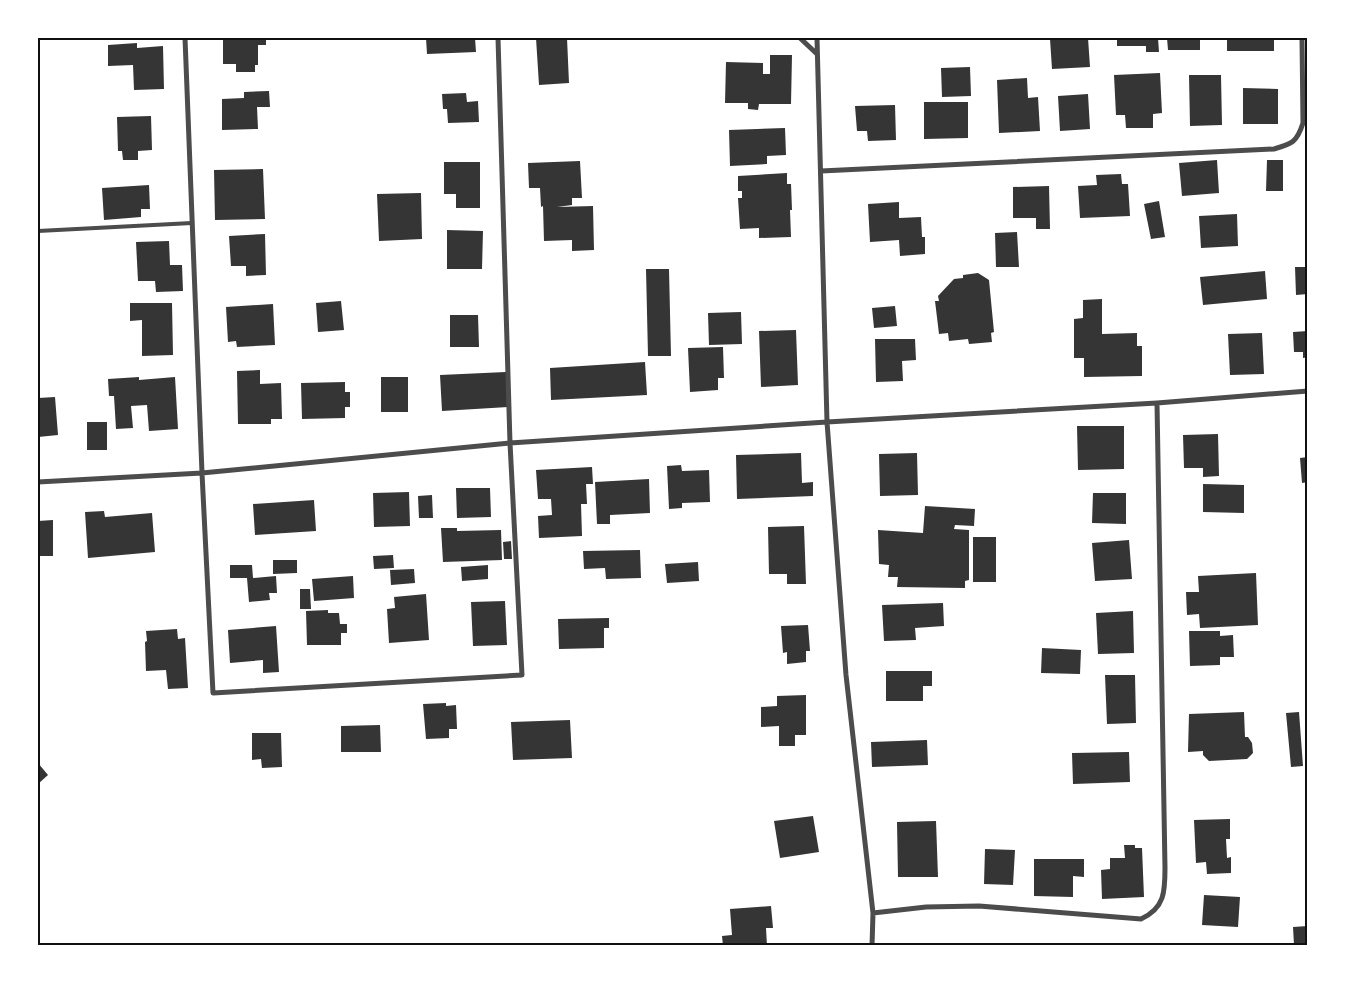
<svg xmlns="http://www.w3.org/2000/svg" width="1345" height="983" viewBox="0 0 1345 983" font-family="'Fira Sans Condensed',sans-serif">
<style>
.building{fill:#353535}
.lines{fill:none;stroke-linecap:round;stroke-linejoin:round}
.service{stroke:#4c4c4c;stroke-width:4}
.minor{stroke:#4c4c4c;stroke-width:5}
.neatline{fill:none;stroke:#111;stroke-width:2}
</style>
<rect width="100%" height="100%" fill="#fff"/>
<path class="building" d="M223 38H266V45H258V65H255V72H236V64H223Z
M426 38H475L476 52 427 54Z
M536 38H567L569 83 539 85Z
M1088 38 1090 67 1052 69 1050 39Z
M1117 38H1158L1159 52H1146V46H1117Z
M1167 38H1200V50H1168Z
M1227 38H1274V51H1227Z
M137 43V48L163 46 164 89 134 90 133 65 108 66V45Z
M770 55H792L791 104H759L758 110 748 109V103H725L726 62 763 63V74H770Z
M970 67 971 96 942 97 941 68Z
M1160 73 1162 113 1153 114V128H1126L1125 115H1116L1114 75Z
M1189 75H1221L1222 125 1190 126Z
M1027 78 1028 98 1038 97 1040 131 999 133 997 80Z
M1243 88 1278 89V124H1243Z
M269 91 270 107H257L258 129 222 130V99L244 98V92Z
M466 93 467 102 478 101 479 122 448 123 447 109H443L442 94Z
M1088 94 1090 129 1060 131 1058 96Z
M924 102H968V138L924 139Z
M895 105 896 140 868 141 867 131H857L855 106Z
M151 116 152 150 138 151V160H123L122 151H118L117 117Z
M785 128 786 155 767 156V164L730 166 729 130Z
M1217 160 1219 193 1182 196 1179 163Z
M1267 160H1283V191H1266Z
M580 161 582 198H572V205L557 207 593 206 594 250 572 251V240L544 241 543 206 541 207 540 188H529L528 163Z
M444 162H480V208H456V194H444Z
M263 169 265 219 215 220 214 170Z
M787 173V184H791L792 210H790L791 237 759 238V228L740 229 738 198H742V191H738V176Z
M1121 174 1122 184H1128L1130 216 1080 218 1078 186 1097 185 1096 175Z
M149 185 150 209H141V217L104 220 102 188Z
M1049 186 1050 229H1036V218H1013V187Z
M421 193 422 239 379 241 377 194Z
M1159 201 1165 237 1151 239 1144 204Z
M899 202V218L921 217 922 237H925V254L900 256 899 240 870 242 868 204Z
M1237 214 1238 246 1201 248 1199 216Z
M447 230 483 231 482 269H447Z
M1017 232 1019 267H996L995 233Z
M265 234 266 275 246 276V266H231L229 236Z
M169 241 170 265H182L183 291 156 292 155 281H138L136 242Z
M1295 267H1308V294L1296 295Z
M646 269H669L671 356H648Z
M1265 271 1267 299 1203 305 1200 277Z
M978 273 989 280 994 332 991 333 992 342 969 344 968 339 949 341 948 333 939 334 935 301H939L938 296 954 279 963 278V275Z
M1102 299V334L1137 333V346H1142V376L1084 377V358H1074V319L1083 318V300Z
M341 301 344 330 318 332 316 303Z
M130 303H172L173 355 142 356V320L130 321Z
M273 304 275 345 237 347 236 341 228 342 226 307Z
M895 306 897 326 874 328 872 308Z
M741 312 742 344 709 345 708 313Z
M450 315H478L479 347H450Z
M796 330 798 385 761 387 759 331Z
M1308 331V357L1303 358V352H1294L1293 332Z
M1262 333 1264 374 1230 375 1228 334Z
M875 339H915L916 360 902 361 903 381 876 382Z
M723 347 724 378H718V390L690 392 688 348Z
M645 362 647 395 551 400 550 368Z
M260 370V384L281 383 282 419H271V424H238L237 371Z
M506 372 508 407 442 411 440 375Z
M139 377V380L175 377 178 429 149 431 147 405 131 406 133 428 116 429 114 396H109L108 379Z
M381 377H408V412H381Z
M345 382V392H350V407H345V418L302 419 301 383Z
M55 397 58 435 38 437V398Z
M87 422H107V450H87Z
M1077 426H1124V469L1078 470Z
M1218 434 1219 476 1203 477V468H1184L1183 435Z
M801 453 802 483 813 482V496L737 499 736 455Z
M917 453 918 495 880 496 879 454Z
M1308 457V482L1302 483 1300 458Z
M681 465 682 471 709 470 710 502 682 503V508L669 509 667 466Z
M592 467 593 484H586L587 504H581L582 536 539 538 538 516 552 515 551 499H538L536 470Z
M649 479 650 513 610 515V524H597L595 482Z
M1203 484 1244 485V513L1203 512Z
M456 488H490L491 517 457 518Z
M409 492 410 526 374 527 373 493Z
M1093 493H1126V524L1092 523Z
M432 495 433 518H419L418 496Z
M314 500 316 531 255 535 253 504Z
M925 506 975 509 974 526 955 525 954 529 969 530V580L965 581V588L897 587 898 577H888L889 565 879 564 878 530 923 533Z
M104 511 105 517 152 513 155 552 88 558 85 512Z
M53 520V556H38V521Z
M804 526 806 584H787V574H769L768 527Z
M441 528H457V531L501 530 502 560 443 562Z
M973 537H996V582H973Z
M1129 540 1132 579 1095 581 1092 543Z
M511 541 512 559H504L503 542Z
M640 550 641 578 606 579 605 568 584 569 583 551Z
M393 555 394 568 374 569 373 556Z
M273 560H297V573L273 574Z
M698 562 699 581 667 583 665 564Z
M230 565H252L253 578 276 576 277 593H269L270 600 249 602 247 578H230Z
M488 565V579L462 581 461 567Z
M414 569 415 583 391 585 390 570Z
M1256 573 1258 625 1200 628 1199 614 1187 615 1186 592H1199L1198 576Z
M353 576 354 598 314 601 312 579Z
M300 589H310L311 609H300Z
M426 594 429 640 389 643 387 609 395 608 394 597Z
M505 601 507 645 473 646 471 602Z
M943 603 944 626 915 628 916 640 884 641 882 605Z
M328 610V613H339L340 624H347V633H341V645H307L306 611Z
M1133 611 1134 653 1098 654 1096 613Z
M609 618V628H604V648L559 649 558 619Z
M808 625 810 651H806V662L787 664V652L783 653 781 626Z
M276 626 279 672 263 673V660L230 663 228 630Z
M177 629 178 639 185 638 188 688 168 689 166 670 146 671 145 642 147 641 146 631Z
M1189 631H1220V636L1233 635 1234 657H1220V665L1190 666Z
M1042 648 1081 650 1080 674 1041 673Z
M886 671H932V686H923V701H886Z
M1105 675H1135L1136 723 1107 724Z
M806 695V735H795V746H779V726L761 727V707L777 706V696Z
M446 703V706L456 705 457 729H449V738L426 739 423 704Z
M1244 712 1245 737H1248L1252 743 1253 753 1247 759 1209 761 1203 755V751L1188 752 1189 714Z
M1299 712 1303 766 1291 767 1286 713Z
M570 720 572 758 513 760 511 722Z
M380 725 381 752H341V726Z
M252 733H281L282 767 262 768 261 759 252 760Z
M927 740 928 765 872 767 871 742Z
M1129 752 1130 782 1073 784 1072 753Z
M38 763 48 775 38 784Z
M813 816 819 852 780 858 774 821Z
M1230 819V839H1226L1227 858 1231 857V873L1207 874 1206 862 1196 863 1194 820Z
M936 821 938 877H898L897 822Z
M1124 845H1135V848H1142L1144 897 1102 899 1101 870 1110 869V858H1125Z
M985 849 1015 850 1013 885 984 884Z
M1034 859H1084V877L1073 876V897L1034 896Z
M1204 895 1240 897 1238 927 1202 925Z
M771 906 773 928H766L767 946H723L722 936 732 935 730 909Z
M1308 926V944L1294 945 1293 927Z"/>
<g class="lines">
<path class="service" d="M38 231 192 223"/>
<path class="minor" d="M185 38 202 473 213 693 522 675 510 443 498 38
M800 38 817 54
M817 38 827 422 846 675 873 913 872 946
M821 171 1274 149C1292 144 1297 142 1303 123L1302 38
M38 482 202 473 510 443 827 422 1157 403 1308 391
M873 913 926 907 979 906 1141 919C1165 908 1165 891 1165 868L1157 403"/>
</g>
<rect width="1345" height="983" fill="none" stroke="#ffffff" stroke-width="78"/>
<rect x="39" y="39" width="1267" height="905" class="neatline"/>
</svg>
